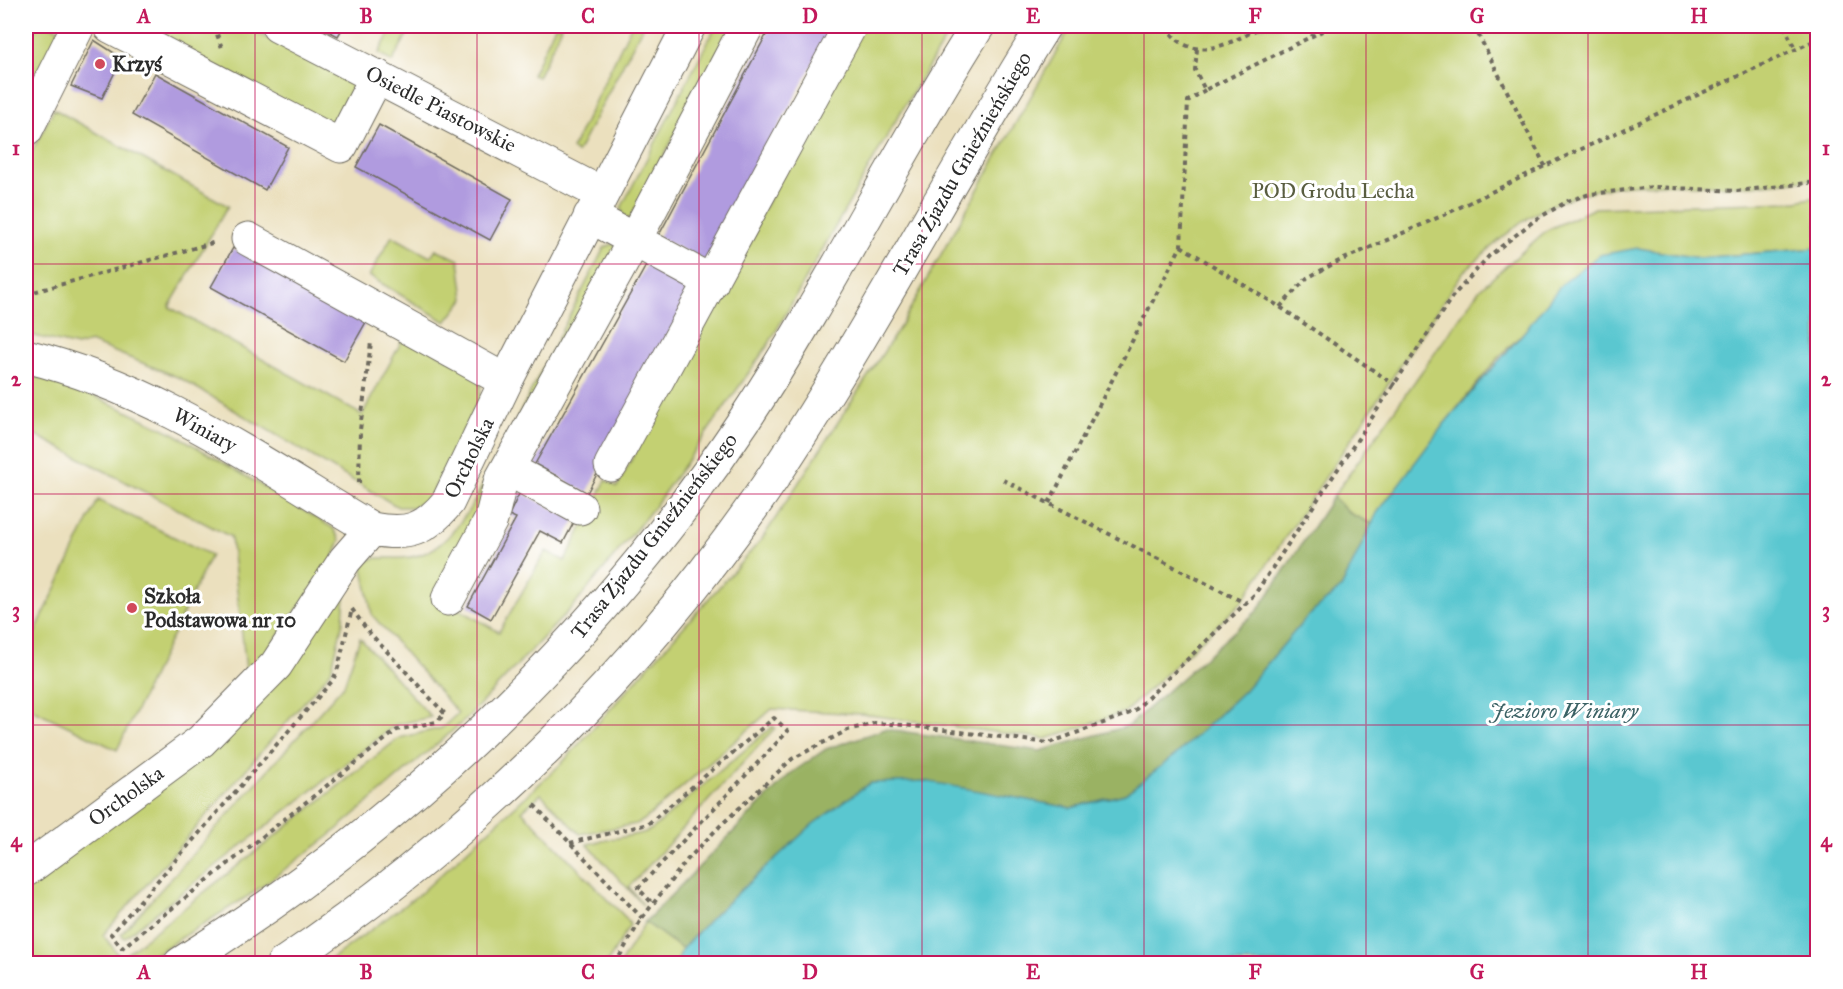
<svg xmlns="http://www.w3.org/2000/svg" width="1843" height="989" viewBox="0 0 1843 989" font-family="'IM FELL Great Primer',serif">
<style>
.green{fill:#c3d072;stroke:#777e4e;stroke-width:1.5}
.forest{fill:#9ab264;stroke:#626e48;stroke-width:1.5}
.water{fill:#5ac7d0;stroke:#42797e;stroke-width:1.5}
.building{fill:#b09bdf}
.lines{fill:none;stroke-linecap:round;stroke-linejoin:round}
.minor-casing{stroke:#6e6a5e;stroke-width:35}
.major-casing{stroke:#6e6a5e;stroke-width:35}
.path{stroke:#6e6a5e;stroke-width:4;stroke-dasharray:4.5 4.5;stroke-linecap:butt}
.minor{stroke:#fff;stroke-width:33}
.major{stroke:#fff;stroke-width:33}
.grid{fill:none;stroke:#c2185b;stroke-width:1.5;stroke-opacity:0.55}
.poi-dot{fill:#d1495b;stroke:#fff;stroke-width:2}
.labels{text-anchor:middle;stroke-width:6;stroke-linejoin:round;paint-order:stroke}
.poi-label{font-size:21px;font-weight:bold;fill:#2b2b2b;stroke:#fff;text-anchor:start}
.street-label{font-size:21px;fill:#2b2b2b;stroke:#fff}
.park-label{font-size:21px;fill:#595d40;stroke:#fff}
.water-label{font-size:22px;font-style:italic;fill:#3b6265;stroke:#fff}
.neatline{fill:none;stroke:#c2185b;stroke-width:2}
.grid-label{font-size:20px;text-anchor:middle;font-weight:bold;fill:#c2185b}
</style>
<rect width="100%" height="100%" fill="#fff"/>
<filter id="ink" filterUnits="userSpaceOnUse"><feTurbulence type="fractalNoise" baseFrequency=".0167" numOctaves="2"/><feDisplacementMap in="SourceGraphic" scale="12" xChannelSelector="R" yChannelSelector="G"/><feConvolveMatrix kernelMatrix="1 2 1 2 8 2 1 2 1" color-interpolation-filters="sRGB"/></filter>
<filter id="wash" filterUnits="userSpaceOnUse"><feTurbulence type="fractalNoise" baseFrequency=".008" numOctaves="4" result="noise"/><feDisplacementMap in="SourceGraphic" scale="24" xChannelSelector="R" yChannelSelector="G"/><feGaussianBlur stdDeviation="1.35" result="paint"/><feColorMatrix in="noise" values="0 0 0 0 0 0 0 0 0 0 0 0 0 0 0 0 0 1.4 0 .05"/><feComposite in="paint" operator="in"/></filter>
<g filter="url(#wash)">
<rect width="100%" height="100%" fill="#ebe0be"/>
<path class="green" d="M37 26H51L61 30 26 98V48Z
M135 26H243L355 83 332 126Z
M393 26H412L392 62 379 53Z
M555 26H562L538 77 532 75Z
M631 26H643L577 153 572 149Z
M716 26H733L630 219 624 217 621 208Z
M860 26H953L899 115 768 345 701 441 654 507 577 602 465 720 328 837 253 893 141 963H26V883L207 749 346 581 343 622 331 671 103 935 121 958 399 738 442 728 458 713 372 615 362 563C376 555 388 559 403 558 438 556 455 531 473 504L604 248 612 244 623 249 443 600 499 632 546 551 565 561 606 480 617 487Z
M1071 26H1817V179C1789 181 1759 186 1731 186 1662 185 1611 176 1546 208 1515 223 1489 250 1463 272L1242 602 1125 712 1046 739 862 714 772 709 644 820 636 824 580 834 541 794 522 811 627 919 630 925 607 963H326L422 892 562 763 762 539 898 330Z
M54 109 228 206 169 307 362 415 405 335 481 377 480 398 429 499 413 507H398L180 378 90 342 77 346 26 334V163Z
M1817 197V248L1699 258 1638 248 1524 332 1499 357 1444 424 1372 524 1351 514 1333 497 1480 289 1547 230 1595 208 1792 202Z
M392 236 430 257 436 249 459 260 464 299 446 322 369 276Z
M26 373 90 394 175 434 333 528 340 540 332 562 247 678 231 537 26 430Z
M98 500 211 555 117 750 26 706V651Z
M360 638 431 717 395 725 124 938 121 934 344 685Z
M773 726 775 728 629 887 643 905 587 844 643 833 652 829Z
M645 922 682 949 677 963 620 964Z"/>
<path class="forest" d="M1333 497 1351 514 1372 524 1341 588 1306 618 1245 690 1178 753 1125 794 1071 808 925 782 870 783 813 824 715 914 682 949 645 922 790 774 826 749 885 729 1040 751 1128 726 1258 610Z"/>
<path class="water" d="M1638 248 1699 258 1817 248V963H677L682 949 715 914 813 824 870 783 925 781 1071 808 1125 794 1178 753 1245 690 1306 618 1341 588 1377 513 1444 424 1524 332 1561 285 1599 255Z"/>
<g id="blocks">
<path class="building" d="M319 26H344L338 36Z
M771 26H833L706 262 658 237Z
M94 40 122 58 102 98 71 86Z
M155 73 288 147 265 190 132 115Z
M379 125 512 199 490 240 356 167Z
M233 248 366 322 344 361 211 287Z
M647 264 694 290 587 493 535 464Z
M520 492 575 520 563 543 540 531 491 619 468 606 516 518 509 515Z"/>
</g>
</g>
<g filter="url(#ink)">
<use href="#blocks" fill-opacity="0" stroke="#6e6a5e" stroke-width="1.5"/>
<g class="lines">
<g class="minor-casing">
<path id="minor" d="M110 26 341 146 377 76
M278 26 602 194
M26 130 78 26
M590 216 712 282
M248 239 506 381
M26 356C155 388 259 462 372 529 408 536 425 530 448 502L506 381 689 26
M611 465 850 26
M508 469 580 508
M448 599 491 520 501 480 635 239 747 26
M26 870 201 741 276 665 345 560 372 529"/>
</g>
<g class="major-casing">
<path id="major" d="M180 964C405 825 599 639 745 419 829 292 896 154 978 26
M283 964C475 835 648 664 776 473 872 328 952 173 1044 26"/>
</g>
<path class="path" d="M214 26 222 48
M1166 26C1191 67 1231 43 1263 26
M1474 26 1545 166
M1784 26 1796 50
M1197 49 1195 70 1205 90 1332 26
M1181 246 1280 307 1395 385
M26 294 216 242
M1280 307 1307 278 1335 263 1446 214 1545 166 1818 39
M1003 480 1247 604
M359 483 360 430 371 342
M1049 503 1181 246 1188 101 1205 90
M352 609 367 630 446 715
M351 613 338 668 333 680 111 934 122 948 397 730 436 722 445 714
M534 805 642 918
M570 843 648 824 774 718 788 731 638 888 653 904
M615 964 642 918 687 860 720 826 792 759 848 730 875 723 904 725 1049 743 1133 712 1255 594 1452 297 1489 256 1535 220 1568 201 1590 194 1653 187 1737 191 1818 182"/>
<use href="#minor" class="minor"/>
<use href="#major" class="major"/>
</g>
</g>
<path class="grid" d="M255 26V964M477 26V964M699 26V964M922 26V964M1144 26V964M1366 26V964M1588 26V964M26 264H1818M26 494H1818M26 725H1818"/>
<g class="poi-dot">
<circle cx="100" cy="64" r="6"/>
<circle cx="132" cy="608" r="6"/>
</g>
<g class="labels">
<g class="poi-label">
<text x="112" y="71">Krzyś</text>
<text x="144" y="603">Szkoła<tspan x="144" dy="24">Podstawowa nr 10</tspan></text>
</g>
<g class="street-label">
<text transform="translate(441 109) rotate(27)" y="7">Osiedle Piastowskie</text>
<text transform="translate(962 164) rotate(-60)" y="7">Trasa Zjazdu Gnieźnieńskiego</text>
<text transform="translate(205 430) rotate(29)" y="7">Winiary</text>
<text transform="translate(469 458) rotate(-64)" y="7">Orcholska</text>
<text transform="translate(654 536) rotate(-52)" y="7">Trasa Zjazdu Gnieźnieńskiego</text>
<text transform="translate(126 796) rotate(-36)" y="7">Orcholska</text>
</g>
<g class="park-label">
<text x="1333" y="198">POD Grodu Lecha</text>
</g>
<g class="water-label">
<text x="1564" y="718">Jezioro Winiary</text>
</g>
</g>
<rect width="1843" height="989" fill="none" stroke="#fff" stroke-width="66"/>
<rect x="33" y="33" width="1777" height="923" class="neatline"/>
<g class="grid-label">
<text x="144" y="23">A</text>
<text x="366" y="23">B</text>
<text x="588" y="23">C</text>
<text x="810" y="23">D</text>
<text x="1033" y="23">E</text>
<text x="1255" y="23">F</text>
<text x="1477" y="23">G</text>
<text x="1699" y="23">H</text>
<text x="16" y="155">1</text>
<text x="1826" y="155">1</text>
<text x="16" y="386">2</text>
<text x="1826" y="386">2</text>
<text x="16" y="617">3</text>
<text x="1826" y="617">3</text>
<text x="16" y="847">4</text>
<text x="1826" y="847">4</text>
<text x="144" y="979">A</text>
<text x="366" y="979">B</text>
<text x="588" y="979">C</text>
<text x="810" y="979">D</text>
<text x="1033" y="979">E</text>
<text x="1255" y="979">F</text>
<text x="1477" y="979">G</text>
<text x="1699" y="979">H</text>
</g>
</svg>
